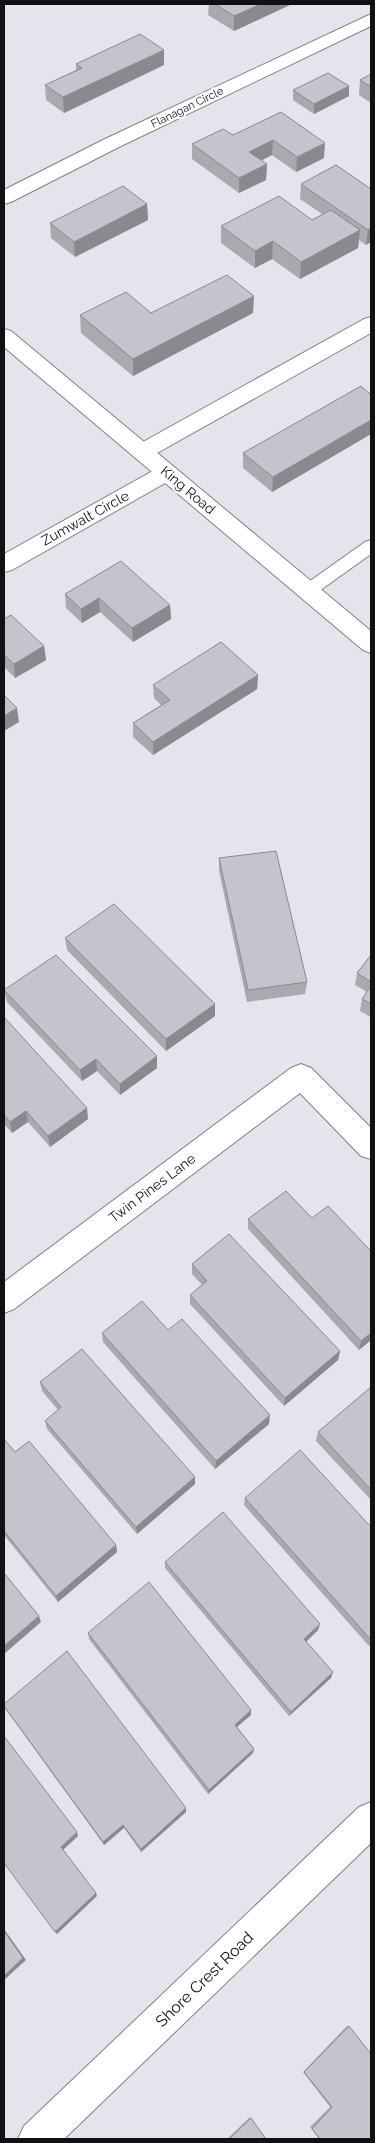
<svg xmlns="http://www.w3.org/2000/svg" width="375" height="2143" viewBox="0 0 375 2143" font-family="Raleway,sans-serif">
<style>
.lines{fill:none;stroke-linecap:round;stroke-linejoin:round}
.service-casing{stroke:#808087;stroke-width:2}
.minor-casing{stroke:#808087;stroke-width:2}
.tertiary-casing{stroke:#808087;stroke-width:2}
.service{fill:#fff;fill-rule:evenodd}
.minor{fill:#fff;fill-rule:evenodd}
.tertiary{fill:#fff;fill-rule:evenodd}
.wall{fill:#a9a9af}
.shaded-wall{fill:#8a898f}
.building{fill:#c5c4cc;stroke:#8a898f}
.labels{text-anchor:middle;stroke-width:4.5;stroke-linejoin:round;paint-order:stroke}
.far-street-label{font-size:11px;fill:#111113;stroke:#fff}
.street-label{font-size:14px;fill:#111113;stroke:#fff}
.near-street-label{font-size:16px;fill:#111113;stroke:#fff}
</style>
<rect width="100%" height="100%" fill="#e5e4ec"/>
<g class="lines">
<g class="service-casing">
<path id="service" d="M371 540V554L315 594 309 596 303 594 301 590 303 586 365 542Z"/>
</g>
<g class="minor-casing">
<path id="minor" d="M371 14V26L119 147 11 202 4 204V190L105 139Z
M371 317V333L150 457 142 459 134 457 131 452 134 447 364 319Z
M166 465 174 468 177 473 174 478 12 570 4 572V554L158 468Z
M301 1064 311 1068 371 1128V1159L361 1156 300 1093 14 1309 4 1313V1282L291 1068Z
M371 1802V1843L64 2139H18L24 2126 359 1807Z"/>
</g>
<g class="tertiary-casing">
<path id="tertiary" d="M4 329 11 331 371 631V653L363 650 4 347Z"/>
</g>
<use href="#service" class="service"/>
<use href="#minor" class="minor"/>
<use href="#tertiary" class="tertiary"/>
</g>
<path class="wall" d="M209 4H292L234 31 208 15Z
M76 64 164 65 64 113 46 100 45 85 76 70Z
M371 74V103L359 95 360 80Z
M349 86V96L314 114 293 100V90Z
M281 112 324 158 296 172 272 155 261 160 267 164 266 180 239 193 192 159V144L233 135Z
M301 184 371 189V242L366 245 359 240 358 248 300 279 272 259 255 268 221 243V226L312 220 322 214 300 199Z
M147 204 148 220 75 257 51 238 50 223Z
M151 313H253L133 376 81 333 80 315Z
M371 395V434L272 492 243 468V453Z
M65 594 170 605 171 619 133 642 100 612 82 623 66 608Z
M4 619 44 646 46 660 15 678 4 667Z
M258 675 257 689 153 755 133 737V723L161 705 154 698 153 685Z
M219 858 307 982 305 994 247 1002 219 871Z
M65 938 215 1016 166 1051 67 950Z
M371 955V1017L360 1011 362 999 367 992 355 985 357 973Z
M4 990 157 1056V1068L120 1095 97 1071 82 1081 7 1002Z
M4 1017 88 1119 50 1147 28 1122 12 1133 4 1124Z
M312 1218 371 1251V1340L359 1350 248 1229V1219Z
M192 1264 340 1351 338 1360 284 1406 190 1304V1295L202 1285 192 1274Z
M168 1330 269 1424 215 1469 103 1342 102 1333Z
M40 1382 195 1477V1484L137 1534 47 1429 45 1421 58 1410 42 1391Z
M371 1387V1500L316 1441 318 1432Z
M4 1439 15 1452 116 1545 117 1552 58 1602 4 1535Z
M245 1498 371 1527V1644L369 1646 244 1505Z
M165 1562 318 1630 306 1641 331 1678 289 1716 165 1568Z
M88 1633 251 1715 237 1727 254 1749 253 1753 208 1794 89 1639Z
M4 1707 186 1808V1812L141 1852 124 1828 104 1845Z
M347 2026H349L371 2139H319L310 2127 330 2107 303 2072Z
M250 2117 266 2139H227Z"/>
<path class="shaded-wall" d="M261 4H292L234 31V16Z
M164 50V65L64 113 63 97Z
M349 86V96L314 114V104Z
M273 140 272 155 249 167V152Z
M325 143 324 158 296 172 297 157Z
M267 164 266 180 239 193V178Z
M147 204 148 220 75 257 74 242Z
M371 228V242L366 245 368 230Z
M360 230 358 248 300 279 301 262Z
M273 241 272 259 255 268V251Z
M254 296 253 313 133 376V359Z
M371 420V434L272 492 273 477Z
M99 598 100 612 82 623 81 609Z
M170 605 171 619 133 642 132 628Z
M44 646 46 660 15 678 14 664Z
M258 675 257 689 153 755V742Z
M17 708 19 722 4 731V716Z
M215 1004V1016L166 1051V1039Z
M157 1056V1068L120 1095V1084Z
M96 1059 97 1071 82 1081 80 1070Z
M87 1108 88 1119 50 1147 48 1136Z
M26 1111 28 1122 12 1133 10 1122Z
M371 1333V1340L359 1350 361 1341Z
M340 1351 338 1360 284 1406 285 1398Z
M270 1415 269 1424 215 1469 216 1461Z
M195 1477V1484L137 1534 136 1527Z
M116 1545 117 1552 58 1602 56 1596Z
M39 1616 41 1622 4 1654V1646Z
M320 1624 318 1630 303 1645 304 1639Z
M333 1672 331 1678 289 1716 291 1712Z
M251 1710V1715L234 1729 235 1725Z
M254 1749 253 1753 208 1794 209 1790Z
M186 1808V1812L141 1852V1849Z
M123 1825 124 1828 104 1845 103 1842Z
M77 1832 78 1836 63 1850 61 1847Z
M96 1893 97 1896 57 1934 55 1932Z
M4 1929 26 1960 4 1980Z"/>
<path class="building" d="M215 4H261L234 16Z
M140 34 164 50 63 97 45 85 82 68 76 64Z
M328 73 349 86 314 104 293 90Z
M371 74V87L360 80Z
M281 112 325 143 297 157 273 140 249 152 267 164 239 178 192 144 223 129 233 135Z
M336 165 371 189V228L368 230 301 184Z
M123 186 147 204 74 242 50 223Z
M279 196 312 220 331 210 360 230 301 262 273 241 255 251 221 226Z
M227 275 254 296 133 359 80 315 126 292 151 313Z
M361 386 371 395V420L273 477 243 453Z
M121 561 170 605 132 628 99 598 81 609 65 594Z
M11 615 44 646 14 664 4 655V619Z
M221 642 258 675 153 742 133 723 170 700 153 685Z
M4 695 17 708 4 716Z
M276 851 307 982 248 990 219 858Z
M114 904 215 1004 166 1039 65 938Z
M56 955 157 1056 120 1084 96 1059 80 1070 4 990Z
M371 955V982L357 973Z
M371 986V1004L362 999Z
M4 1017 87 1108 48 1136 26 1111 10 1122 4 1115Z
M286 1191 312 1218 328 1206 371 1251V1333L361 1341 248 1219Z
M229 1234 340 1351 285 1398 190 1295 207 1281 192 1264Z
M142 1301 168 1330 182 1319 270 1415 216 1461 102 1333Z
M82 1349 195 1477 136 1527 45 1421 61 1407 40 1382Z
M371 1387V1490L318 1432Z
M4 1439 15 1452 29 1441 116 1545 56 1596 4 1531Z
M300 1450 371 1527V1640L245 1498Z
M223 1512 320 1624 304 1639 333 1672 291 1712 165 1562Z
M4 1573 39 1616 4 1646Z
M149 1582 251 1710 235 1725 254 1749 209 1790 88 1633Z
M67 1651 186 1808 141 1849 123 1825 103 1842 4 1706V1704Z
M4 1736 77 1832 61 1847 96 1893 55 1932 4 1863Z
M4 1931 23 1958 4 1976Z
M349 2026 371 2054V2139H320L312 2129 332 2107 304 2072Z
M251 2118 266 2139H229Z"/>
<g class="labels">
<g class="far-street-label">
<text transform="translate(187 107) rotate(-26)" y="4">Flanagan Circle</text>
</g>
<g class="street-label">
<text transform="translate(188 490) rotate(40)" y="5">King Road</text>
<text transform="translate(85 518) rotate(-29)" y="5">Zumwalt Circle</text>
<text transform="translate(152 1188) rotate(-37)" y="5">Twin Pines Lane</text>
</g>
<g class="near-street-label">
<text transform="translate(204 1979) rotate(-44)" y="6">Shore Crest Road</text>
</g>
</g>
<rect width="375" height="2143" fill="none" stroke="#111113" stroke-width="10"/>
</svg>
